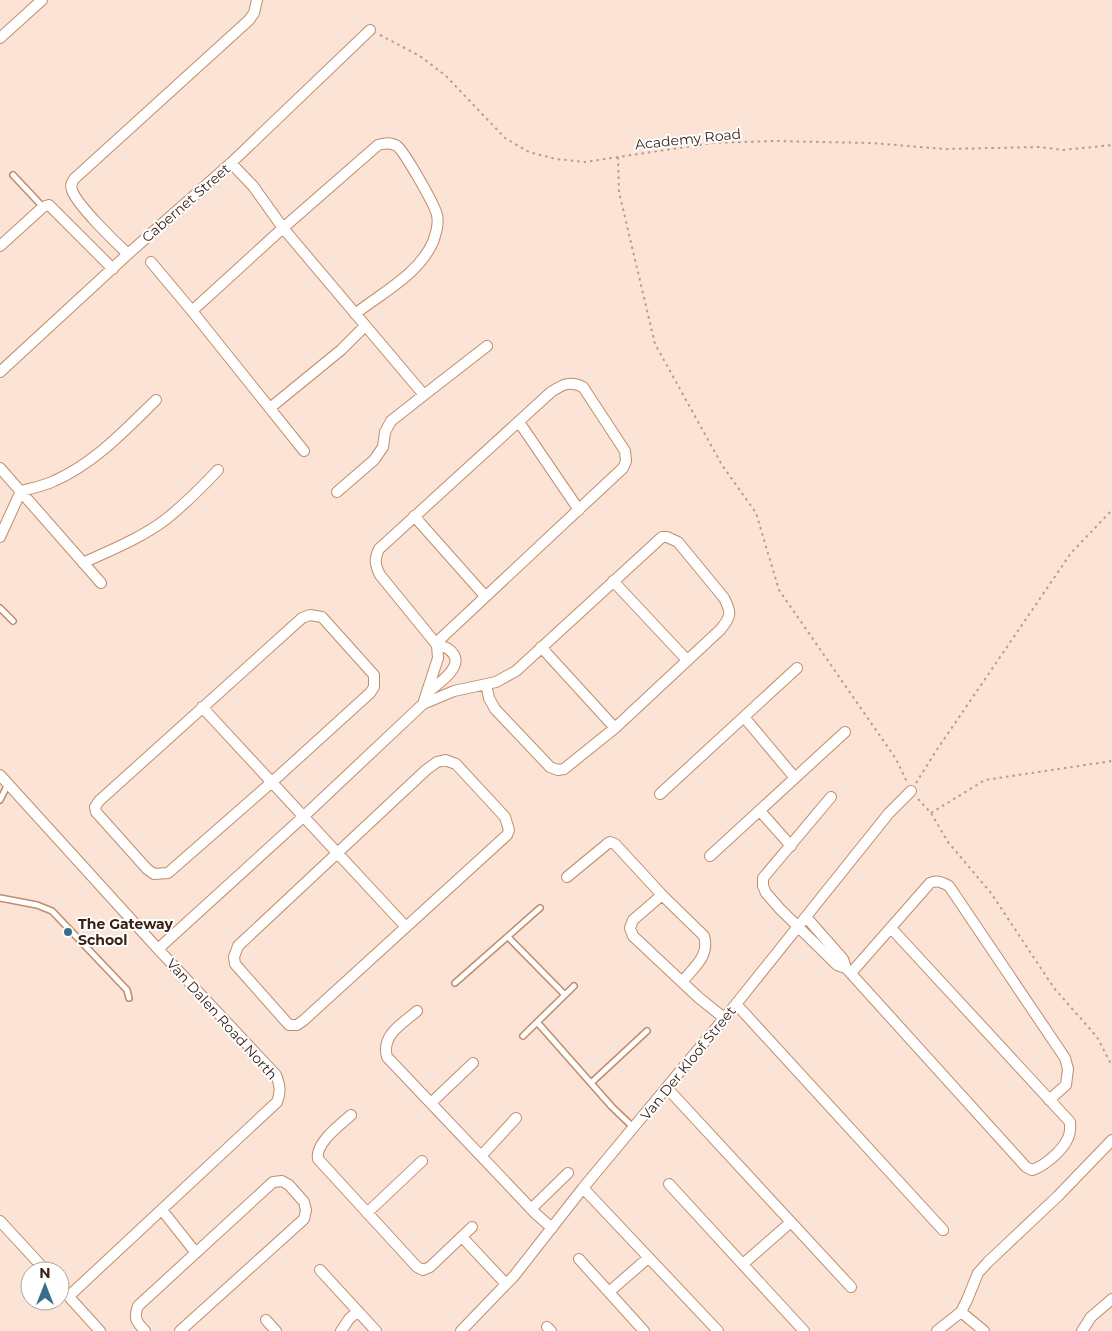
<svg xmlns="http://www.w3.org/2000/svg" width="1112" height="1331" viewBox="0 0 1112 1331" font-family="Montserrat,sans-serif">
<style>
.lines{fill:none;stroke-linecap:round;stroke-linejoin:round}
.service-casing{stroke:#c28c6b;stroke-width:8}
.minor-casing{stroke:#c28c6b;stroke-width:12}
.path{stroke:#b59e90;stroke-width:2;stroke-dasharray:2.5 4;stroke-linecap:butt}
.service{stroke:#fff;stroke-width:5}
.minor{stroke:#fff;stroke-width:10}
.poi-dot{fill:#376e89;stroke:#fff;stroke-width:2}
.labels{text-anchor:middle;stroke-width:4;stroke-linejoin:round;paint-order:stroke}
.street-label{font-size:14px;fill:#382215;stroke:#fff}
.poi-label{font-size:14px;font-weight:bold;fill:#382215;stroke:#fff;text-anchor:start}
</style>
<rect width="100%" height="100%" fill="#fbe3d5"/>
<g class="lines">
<g class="service-casing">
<path id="service" d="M13 175 43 207
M0 608 13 621
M0 800 8 784
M0 898 37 905 52 911 127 990 129 998
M508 937 565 995
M455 983 540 908
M537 1022 612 1107 634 1128
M523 1036 574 986
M591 1083 647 1031"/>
</g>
<g class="minor-casing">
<path id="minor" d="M0 38 42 0
M231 163 253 186 283 228 424 395 487 346
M0 246 43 207 49 205 113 269
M128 254C115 242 76 204 72 190 70 185 72 182 74 179L249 20 254 13 257 0
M151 262 192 311 304 451
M192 311 283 228 378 145C385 143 391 142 397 146 404 151 435 205 437 215 439 224 436 233 433 242 418 275 383 292 355 314
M0 372 128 254 231 163 370 30
M270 408 341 350 365 326
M519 422 579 510
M0 468 101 583
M337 492 374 460 383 447 385 432 391 421 424 395
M414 516 485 596
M0 537 21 491C32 488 44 486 54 481 95 463 125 430 156 400
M83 563C111 550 141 538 165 520 184 505 201 488 218 470
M613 581 687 660
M310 615 322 617 374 675V687L370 693 272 782 168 873 154 874 147 869 96 812 95 807 99 801 302 618Z
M541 647 615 728
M427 693C436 685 462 669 454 655 450 648 444 646 437 645
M423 704 438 658 437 645 380 575C375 565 374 559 379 549L551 392C562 385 570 380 583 387L625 451 626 461 623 468 436 643
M202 707 406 927
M744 717 795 778
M445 760 456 764 505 817 509 830 507 835 304 1020 297 1025H289L235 964 234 957 238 946 426 770 437 762Z
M0 775 158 949 276 1075C280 1085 281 1092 277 1102L69 1296
M660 794 797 668
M831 797 763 878V886L766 893 780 909 837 965 846 968
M760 811 791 846
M710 856 845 732
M567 877 607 844 610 842 615 844 662 895 704 936C710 956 694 967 682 982
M662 895 633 920 630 928 633 936 698 997 724 1018
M806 917 843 959 846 968 1026 1167 1032 1170C1045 1166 1063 1150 1068 1138 1071 1132 1070 1127 1070 1122L891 928
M158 949 303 817 423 704 454 691 496 682 516 671 662 537H667L678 542 724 598C732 613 731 617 720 630L615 728 564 769 558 770 550 767 495 709 489 698 486 684
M851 973 930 883C937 880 942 882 949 886L1065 1058 1068 1069 1066 1085 1049 1100
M736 1004 943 1230
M417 1011C402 1024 381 1035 387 1057L536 1214 552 1228
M667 1088 851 1287
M431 1103 473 1063
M351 1115C340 1125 315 1143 318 1159L417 1267 423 1270 430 1267 472 1227
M482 1155 516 1118
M669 1184 804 1331
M583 1188 718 1331
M531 1209 568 1173
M162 1210 196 1253
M367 1213 422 1161
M0 1221 46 1271
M462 1237 506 1284
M579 1259 644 1331
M743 1264 791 1222
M320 1270 376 1331
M60 1287 100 1331
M609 1292 648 1258
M961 1312 984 1331
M266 1320 276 1331
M547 1327 551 1331
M145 1331C137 1322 133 1319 138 1306L273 1182 282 1181 289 1185 304 1202 306 1210 304 1219 180 1331
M341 1331 349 1319 358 1311
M461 1331 514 1276 583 1188 736 1004 889 813 911 791
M937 1331 961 1312 967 1300 978 1273 988 1262 1058 1196 1112 1140
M1082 1331 1091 1317 1112 1299"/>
</g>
<path class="path" d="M380 35 420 56 446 76 505 138 529 152 556 159 585 162 712 143 774 141 871 143 945 149 1040 147 1063 150 1112 145
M618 157 619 192 655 344 722 465 756 513 779 590 896 759 907 782
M916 783 936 751 1071 553 1112 510
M918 799 931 813 948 842 991 893 1054 988 1097 1037 1112 1066
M931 813 985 780 1112 761"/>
<use href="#service" class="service"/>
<use href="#minor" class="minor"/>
</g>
<circle class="poi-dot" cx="68" cy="932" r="5"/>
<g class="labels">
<g class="street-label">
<text transform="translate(688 139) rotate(-6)" y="5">Academy Road</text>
<text transform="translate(186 203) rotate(-41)" y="5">Cabernet Street</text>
<text transform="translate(222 1019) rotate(48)" y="5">Van Dalen Road North</text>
<text transform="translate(688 1063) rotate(-51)" y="5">Van Der Kloof Street</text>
</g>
<g class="poi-label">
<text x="78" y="929">The Gateway<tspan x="78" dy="16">School</tspan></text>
</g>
</g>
<g transform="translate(45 1286)"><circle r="24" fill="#ffffff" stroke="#afa7a1"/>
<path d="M0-4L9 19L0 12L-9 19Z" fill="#376e89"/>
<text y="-8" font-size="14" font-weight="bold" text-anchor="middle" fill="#382215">N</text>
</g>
</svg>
